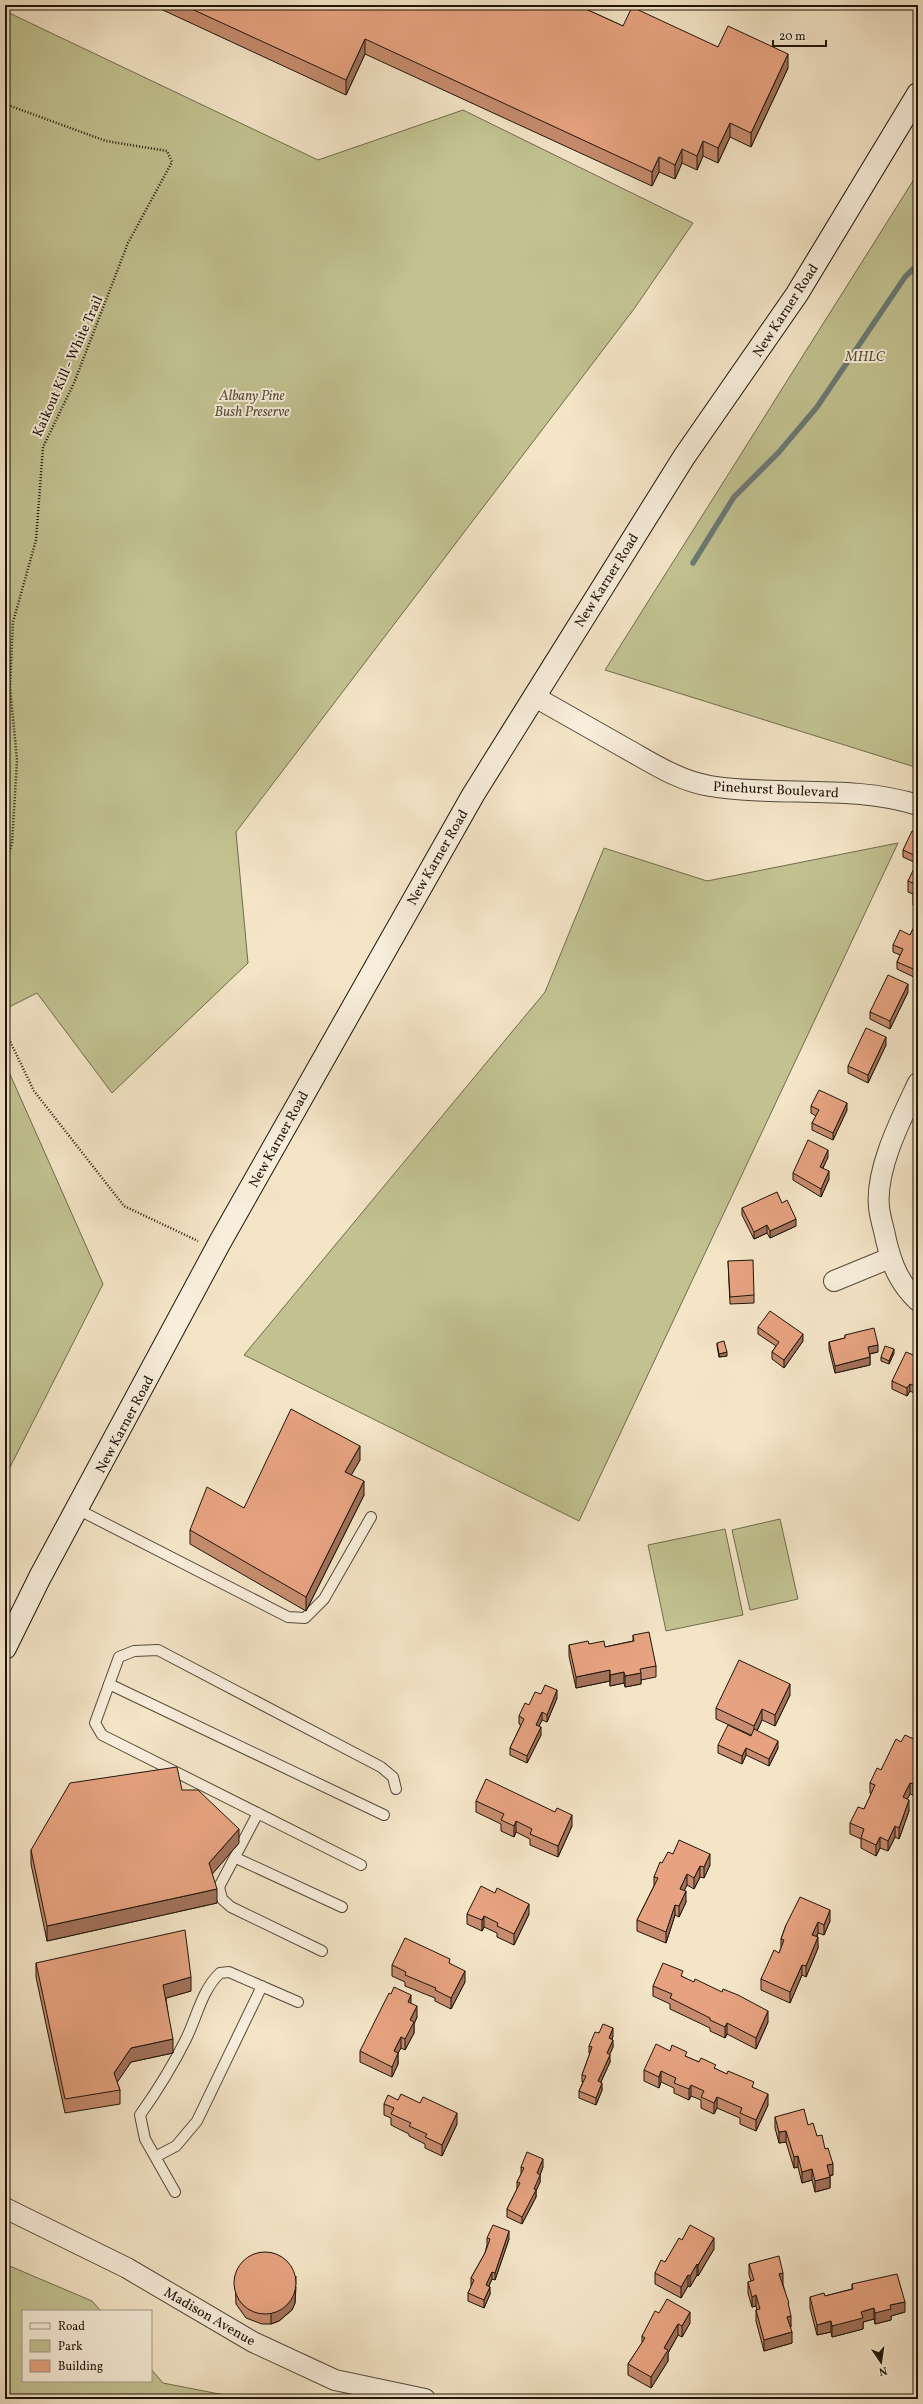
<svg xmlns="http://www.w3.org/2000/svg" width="923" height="2404" viewBox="0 0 923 2404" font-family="Vollkorn,serif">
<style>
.green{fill:#c2c291;stroke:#706b4e}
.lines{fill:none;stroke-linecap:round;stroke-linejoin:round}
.stream{stroke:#6b7976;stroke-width:5.5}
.lane-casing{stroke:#54483a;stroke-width:12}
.street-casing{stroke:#54483a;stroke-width:22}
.secondary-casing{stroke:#1e140b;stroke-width:24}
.path{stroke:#1e140b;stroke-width:2.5;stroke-dasharray:1 2;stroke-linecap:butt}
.lane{stroke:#f8eedb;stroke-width:10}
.street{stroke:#f8eedb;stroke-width:20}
.secondary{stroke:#f8eedb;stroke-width:22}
.wall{fill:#c78c6f;stroke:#1e140b}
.shaded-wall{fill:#a2725a;stroke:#1e140b}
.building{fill:#e7a381;stroke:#1e140b}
.labels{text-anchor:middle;stroke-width:4;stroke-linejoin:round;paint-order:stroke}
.street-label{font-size:14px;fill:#1e140b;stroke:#f8eedb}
.park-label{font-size:14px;font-style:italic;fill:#57513a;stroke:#f8eedb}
</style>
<rect width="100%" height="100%" fill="#f4e5c7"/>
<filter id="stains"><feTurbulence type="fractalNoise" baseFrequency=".005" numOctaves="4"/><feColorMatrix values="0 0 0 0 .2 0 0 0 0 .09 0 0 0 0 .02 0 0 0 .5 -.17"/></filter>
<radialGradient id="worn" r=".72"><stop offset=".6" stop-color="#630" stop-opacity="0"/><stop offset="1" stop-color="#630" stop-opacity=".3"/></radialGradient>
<path class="green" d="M5 11 318 160 463 110 693 223 634 309 236 832 248 963 112 1093 37 993 5 1009Z
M918 173V768L605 670Z
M898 843 579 1521 244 1355 545 992 604 848 707 881Z
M5 1063 103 1284 5 1477Z
M780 1519 798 1599 750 1610 732 1530Z
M725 1529 743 1615 666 1631 648 1545Z
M5 2264 92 2301 101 2311H23V2381H151V2369L163 2383 245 2399H5Z"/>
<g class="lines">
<path class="stream" d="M693 563 734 497 779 452 817 407 905 277 918 264"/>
<g class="lane-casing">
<path id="lane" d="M77 1509 288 1617 305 1618 324 1599 371 1517
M109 1684 384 1815
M258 1813 219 1887 222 1899 231 1907 322 1951
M236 1858 342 1907
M361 1865 102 1735 95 1723 119 1657 134 1651 158 1650 381 1767 393 1777 396 1789
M155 2157 176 2146 197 2121 262 1986
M175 2192 145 2139 140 2115C157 2091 172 2067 185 2041 197 2018 201 1991 220 1973L229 1972 298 2002"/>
</g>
<g class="street-casing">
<path id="street" d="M535 697C565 714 595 731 625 748 652 763 679 781 710 786 779 797 851 784 918 805
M918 1083C902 1117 875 1169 879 1207 880 1218 884 1229 886 1240 892 1265 899 1283 918 1301
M834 1281 890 1258
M5 2208 127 2268 253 2342 335 2380 425 2399"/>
</g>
<g class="secondary-casing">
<path id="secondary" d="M5 1648 40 1577 220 1242 473 795 684 457 797 294 918 94"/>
</g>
<path class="path" d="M5 104 106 141 167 151 172 162 128 243 74 383 43 447 36 540 13 622 10 687 17 760 12 844 5 863
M5 1031 34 1091 124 1206 198 1241"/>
<use href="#lane" class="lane"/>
<use href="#street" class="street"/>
<use href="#secondary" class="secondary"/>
</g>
<path class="wall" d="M152 5H582L581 7 623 26 718 47 788 68 751 147 730 137 718 163 703 156 697 170 682 163 675 179 659 172 652 186 365 54 346 95Z
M918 834V864L903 857V850Z
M918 865V907L913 905V894L908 892V881Z
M918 920V979L897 969V962L900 955 893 952V945L910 935Z
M908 992 890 1029 870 1019V1012Z
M886 1045 868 1083 848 1073V1066Z
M811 1106 847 1110 833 1140 812 1130V1123L816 1116 811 1113Z
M828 1157 823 1168 829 1179 821 1197 793 1180V1173Z
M782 1203 796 1226 770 1238 767 1233 754 1239 742 1215V1208Z
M728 1261 754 1295V1303L730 1304Z
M758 1327 803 1341 784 1368 772 1359V1352L776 1346 758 1334Z
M845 1335 878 1352 870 1354V1365L835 1373 829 1349V1342L845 1338Z
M717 1343 727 1356 719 1357 717 1346Z
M894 1353 889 1364 881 1361V1357Z
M918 1357V1395L910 1391 907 1396 892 1389V1381Z
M360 1460 351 1475 364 1495 306 1611 190 1544V1530L244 1508Z
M633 1635 656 1666V1677L641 1680V1684L625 1687 624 1683 610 1686V1681L576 1688 569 1656V1645L589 1644 605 1647 633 1641Z
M541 1694 557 1698 547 1722 542 1720 539 1726 541 1735 527 1763 510 1755V1748L521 1725 519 1724V1716Z
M790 1695 775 1726 762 1720 757 1731 778 1748 769 1766 746 1755 742 1764 718 1753V1745L751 1735 716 1719V1708Z
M918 1707V1725L915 1724V1713Z
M918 1741V1784L913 1795 910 1794 907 1799 909 1811 899 1839 895 1837 888 1851 880 1848 876 1856 861 1848V1839L850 1834V1823L864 1809 871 1794 870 1793V1783L881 1770 901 1742Z
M182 1790 239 1843 212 1874 217 1903 47 1941 31 1864V1850Z
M476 1801 572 1826 558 1857 530 1845V1839L516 1832 514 1837 501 1831V1824L476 1812Z
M673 1854 710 1865 704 1878 700 1877 694 1889 687 1885 684 1890 686 1902 679 1917 675 1915 666 1943 637 1931V1920L654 1886V1877L662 1863Z
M467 1914H529L514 1945 497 1937V1933L484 1927 482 1931 467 1924Z
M830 1921 824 1935 818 1933 817 1937 818 1948 806 1977 802 1975 790 2003 761 1990V1979L779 1953 781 1948V1939L786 1925Z
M36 1963 191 1991 166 1998 173 2053 131 2062 117 2082 120 2090V2104L65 2113 36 1977Z
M450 1964 465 1982 451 2009 435 2001V1998L405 1986V1982L392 1976V1965Z
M683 1977 768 2022 756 2049 727 2034 725 2038 710 2031V2028L670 2009V2004L653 1996V1986Z
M411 2004 417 2017 414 2024V2033L405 2050 401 2048 398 2053V2064L392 2077 360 2062V2051Z
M599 2033 613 2036 612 2039 613 2047 609 2055 610 2062 601 2082 602 2090 596 2105 579 2098V2091L583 2082H582V2075L590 2053H589V2046Z
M670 2051 687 2057 716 2069 754 2088 768 2105 756 2131 740 2124V2118L717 2108 714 2114 701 2108V2100L691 2096 689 2100 674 2093V2088L661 2082 659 2088 644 2081V2070Z
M398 2100 457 2124 442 2156 425 2148V2144L409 2136V2134L391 2125V2118L384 2115V2104Z
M775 2117 808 2125 817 2136 833 2175 830 2176V2188L815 2192 812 2180 802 2183 798 2167 794 2168 786 2142 779 2143 775 2128Z
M521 2167H543L540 2175V2182L536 2191V2197L522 2224 507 2217V2209L517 2189V2182L521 2174Z
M487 2238 509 2239 495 2280 492 2279 489 2286 490 2294 484 2308 468 2301V2293L472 2286H471V2278L485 2253 487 2245Z
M682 2240 714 2249 698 2276 697 2275 690 2287 688 2286 681 2298 655 2284V2273L665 2262Z
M749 2264 783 2284 789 2309 791 2327H790L792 2343 764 2351 756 2321V2310H757L756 2306 752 2307 748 2293V2282L751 2281 749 2275Z
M918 2269V2297L914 2281V2270Z
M235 2276 296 2287 295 2303 292 2310 279 2321 271 2324H262L246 2318 236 2304Z
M852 2284 905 2312 891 2316V2320L875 2324 874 2319 863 2322V2329L832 2337 831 2332 817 2335 810 2308V2297L825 2296 852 2289Z
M659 2313 690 2323 682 2337 678 2335 668 2353V2361L651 2388 628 2375V2364L642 2343V2336Z"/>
<path class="shaded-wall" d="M365 39V54L346 95V80Z
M788 54V68L751 147V133Z
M730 123V137L718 163V148Z
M703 141V156L697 170V156Z
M682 149V163L675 179V165Z
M659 157V172L652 186V172Z
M908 984V992L890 1029V1021Z
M886 1037V1045L868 1083V1075Z
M847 1103V1110L833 1140V1133Z
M828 1150V1157L820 1174V1167Z
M829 1171V1179L821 1197V1189Z
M796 1219V1226L770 1238V1231Z
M767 1225V1233L754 1239V1232Z
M803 1334V1341L784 1368V1360Z
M878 1345V1352L868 1354V1347Z
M894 1349V1353L889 1364V1361Z
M727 1352V1356L719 1357V1354Z
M870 1357V1365L835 1373V1366Z
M910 1384V1391L907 1396V1388Z
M360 1446V1460L345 1486V1472Z
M364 1481V1495L306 1611V1597Z
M610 1670V1681L576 1688V1677Z
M624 1672V1683L610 1686V1675Z
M641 1673V1684L625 1687V1676Z
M790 1684V1695L775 1726V1715Z
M557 1690V1698L547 1722V1715Z
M762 1709V1720L754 1737V1726Z
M542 1712V1720L536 1732V1725Z
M541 1727V1735L527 1763V1756Z
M778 1741V1748L769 1766V1759Z
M746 1748V1755L742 1764V1756Z
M918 1764V1784L913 1795V1784L916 1768Z
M910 1783V1794L903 1808V1797Z
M909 1800V1811L899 1839V1828Z
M572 1815V1826L558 1857V1846Z
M516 1821V1832L514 1837V1826Z
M895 1826V1837L888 1851V1841Z
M239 1829V1843L209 1878V1863Z
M880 1837V1848L876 1856V1845Z
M710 1854V1865L704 1878V1867Z
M700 1866V1877L694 1889V1878Z
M687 1874V1885L680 1899V1889Z
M217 1889V1903L47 1941V1926Z
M686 1891V1902L679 1917V1906Z
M529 1904V1914L514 1945V1934Z
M675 1905V1915L666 1943V1932Z
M830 1910V1921L824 1935V1925Z
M484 1916V1927L482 1931V1920Z
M818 1922V1933L812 1946V1935Z
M818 1937V1948L806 1977V1966Z
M802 1965V1975L790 2003V1992Z
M465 1971V1982L451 2009V1998Z
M191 1977V1991L163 1999V1985Z
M411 1995V2006L408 2002Z
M417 2006V2017L414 2024V2033L405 2050V2039L410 2020Z
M768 2011V2022L756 2049V2038Z
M727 2023V2034L725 2038V2027Z
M613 2028V2036L609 2045V2038Z
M401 2037V2048L398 2053V2064L392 2077V2067L394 2051Z
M173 2039V2053L131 2062 114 2087V2073L131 2048Z
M613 2040V2047L607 2061V2053Z
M610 2055V2062L598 2088V2081Z
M661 2071V2082L659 2088V2077Z
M602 2083V2090L596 2105V2098Z
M691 2085V2096L689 2100V2089Z
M768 2094V2105L756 2131V2120Z
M717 2097V2108L714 2114V2103Z
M457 2113V2124L442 2156V2145Z
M786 2131V2142L779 2143V2132Z
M798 2156V2167L794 2168V2157Z
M543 2159V2167L540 2175V2182L536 2191V2197L522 2224V2217L534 2189 537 2173Z
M833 2164V2175L827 2176V2165Z
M812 2169V2180L802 2183V2172Z
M830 2177V2188L815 2192V2181Z
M509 2231V2239L495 2280V2273Z
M714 2238V2249L698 2276V2265Z
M697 2264V2275L690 2287V2276Z
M492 2272V2279L486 2292V2285Z
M783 2273V2284L779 2285V2274Z
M688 2275V2286L681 2298V2287Z
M296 2276 295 2303 292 2310 279 2321 271 2324V2313Z
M490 2287V2294L484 2308V2300Z
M756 2295V2306L752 2307V2297Z
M905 2302V2312L891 2316V2320L875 2324V2313L890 2305Z
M874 2308V2319L863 2322V2329L832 2337V2326L861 2312Z
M690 2312V2323L682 2337V2326Z
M791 2316V2327L787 2328V2317Z
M831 2321V2332L817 2335V2325Z
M678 2324V2335L668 2353V2361L651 2388V2377L664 2348Z
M792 2332V2343L764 2351V2340Z"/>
<path class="building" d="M183 5H577L623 26 632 7 718 47 728 26 788 54 751 133 730 123 718 148 703 141 697 156 682 149 675 165 659 157 652 172 365 39 346 80Z
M912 831 918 834V857L903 850Z
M916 864 918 865V896L913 894 917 885 908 881Z
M917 920H918V971L897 962 903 949 893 945 900 930 910 935Z
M888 975 908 984 890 1021 870 1012Z
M866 1028 886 1037 868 1075 848 1066Z
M819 1090 847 1103 833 1133 812 1123 819 1110 811 1106Z
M808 1140 828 1150 820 1167 829 1171 821 1189 793 1173Z
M777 1192 782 1203 787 1200 796 1219 770 1231 767 1225 754 1232 742 1208Z
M753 1260 754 1295 730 1297 728 1261Z
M770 1311 803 1334 784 1360 772 1352 779 1342 758 1327Z
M874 1328 878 1345 868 1347 870 1357 835 1366 829 1342 845 1338V1335Z
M724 1341 727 1352 719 1354 717 1343Z
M885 1346 894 1349 889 1361 881 1357Z
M906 1352 918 1357V1388L910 1384 907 1388 892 1381Z
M291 1409 360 1446 345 1472 364 1481 306 1597 190 1530 207 1487 244 1508Z
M649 1632 656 1666 640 1669 641 1673 625 1676 624 1672 610 1675V1670L576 1677 569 1645 588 1641 589 1644 604 1641 605 1647 634 1641 633 1635Z
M739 1660 790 1684 775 1715 762 1709 754 1726 716 1708Z
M545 1685 557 1690 547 1715 542 1712 536 1725 541 1727 527 1756 510 1748 524 1719 519 1716 525 1703 529 1705 535 1692 541 1694Z
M918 1707V1715L915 1713Z
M728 1725 751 1736 754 1729 778 1741 769 1759 746 1748 742 1756 718 1745Z
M905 1735 918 1741V1764L916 1768 918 1769V1773L913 1784 910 1783 903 1797 909 1800 899 1828 895 1826 888 1841 880 1837 876 1845 861 1838 864 1829 850 1823 858 1807 864 1809 875 1785 870 1783 877 1768 881 1770 896 1739 901 1742Z
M177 1767 182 1790H198L239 1829 209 1863 217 1889 47 1926 31 1850 70 1783Z
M486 1779 555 1812 557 1808 572 1815 558 1846 530 1834 532 1829 516 1821 514 1826 501 1820 504 1814 476 1801Z
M679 1840 710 1854 704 1867 700 1866 694 1878 687 1874 680 1889 686 1891 679 1906 675 1905 666 1932 637 1920 658 1878 654 1877 660 1862 662 1863 668 1852 673 1854Z
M481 1886 495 1893 497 1888 529 1904 514 1934 497 1926 498 1923 484 1916 482 1920 467 1914Z
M800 1897 830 1910 824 1925 818 1922 812 1935 818 1937 806 1966 802 1965 790 1992 761 1979 774 1950 779 1953 784 1940 781 1939 786 1925Z
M185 1930 191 1977 163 1985 173 2039 131 2048 114 2073 120 2090 65 2099 36 1963Z
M405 1938 450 1959 449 1963 465 1971 451 1998 435 1990 436 1988 405 1975 406 1972 392 1965Z
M663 1963 683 1971 681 1976 694 1982 695 1979 722 1992 723 1989 738 1995 768 2011 756 2038 727 2023 725 2027 710 2020V2018L670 1998 672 1994 653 1986Z
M394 1987 411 1995 408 2002 417 2006 410 2020 414 2022 405 2039 401 2037 394 2051 398 2053 392 2067 360 2051 389 1993 391 1994Z
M603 2024 613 2028 609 2038 613 2040 607 2053 610 2055 598 2081 602 2083 596 2098 579 2091 586 2076 582 2075 592 2047 589 2046 595 2032 599 2033Z
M656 2044 670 2051 672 2045 687 2052 685 2056 699 2062 701 2058 716 2065 714 2068 727 2074 728 2071 754 2082 752 2087 768 2094 756 2120 740 2113 742 2108 717 2097 714 2103 701 2097 704 2091 691 2085 689 2089 674 2083 676 2078 661 2071 659 2077 644 2070Z
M401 2094 420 2103 423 2097 457 2113 442 2145 425 2137 427 2134 409 2126 411 2123 391 2114 394 2108 384 2104 388 2095 398 2100Z
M804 2109 808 2125 813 2123 817 2136 822 2135 825 2149 828 2148 833 2164 827 2165 830 2177 815 2181 812 2169 802 2172 798 2156 794 2157 786 2131 779 2132 775 2117Z
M527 2152 543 2159 537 2173 540 2175 534 2189 536 2190 522 2217 507 2209 520 2183 517 2182 524 2168 521 2167Z
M493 2225 509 2231 495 2273 492 2272 486 2285 490 2287 484 2300 468 2293 474 2280 471 2278 485 2253 490 2239 487 2238Z
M690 2225 714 2238 698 2265 697 2264 690 2276 688 2275 681 2287 655 2273 661 2260 665 2262 679 2238 682 2240Z
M234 2283a31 31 0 1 1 62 0a31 31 0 1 1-62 0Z
M779 2256 783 2273 779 2274 789 2303H788L791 2316 787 2317 792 2332 764 2340 756 2310 760 2309 756 2295 752 2297 748 2282 754 2280 749 2264Z
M918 2269V2286L914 2270Z
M897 2274 905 2302 890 2305 891 2309 875 2313 874 2308 861 2312 863 2318 832 2326 831 2321 817 2325 810 2297 824 2293 825 2296 853 2289 852 2284Z
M667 2299 690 2312 682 2326 678 2324 664 2348 668 2350 651 2377 628 2364 645 2338 642 2336 655 2311 659 2313Z"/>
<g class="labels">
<g class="street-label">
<text transform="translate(785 310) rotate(-57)" y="5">New Karner Road</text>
<text transform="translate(67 366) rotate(-66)" y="5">Kaikout Kill - White Trail</text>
<text transform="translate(606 580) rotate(-58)" y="5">New Karner Road</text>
<text transform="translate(776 789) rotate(3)" y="5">Pinehurst Boulevard</text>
<text transform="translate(437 857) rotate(-60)" y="5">New Karner Road</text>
<text transform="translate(278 1139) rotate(-61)" y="5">New Karner Road</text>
<text transform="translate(124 1424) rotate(-62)" y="5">New Karner Road</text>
<text transform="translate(210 2316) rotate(30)" y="5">Madison Avenue</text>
</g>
<g class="park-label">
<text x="865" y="361">MHLC</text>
<text x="252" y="400">Albany Pine<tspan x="252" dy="16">Bush Preserve</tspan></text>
</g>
</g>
<rect width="923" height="2404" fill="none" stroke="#f4e5c7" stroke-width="20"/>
<rect x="6" y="6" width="911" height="2392" fill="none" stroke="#1e140b" stroke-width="2"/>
<rect x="10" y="10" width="903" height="2384" fill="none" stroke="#1e140b"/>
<rect x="22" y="2310" width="130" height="72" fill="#f8eedb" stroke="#a19788"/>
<rect x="30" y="2323" width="20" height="6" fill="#f8eedb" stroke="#a19788"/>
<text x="58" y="2330" font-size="12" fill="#1e140b">Road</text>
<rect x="30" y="2340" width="20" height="12" fill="#c2c291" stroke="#a19788"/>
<text x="58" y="2350" font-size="12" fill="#1e140b">Park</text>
<rect x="30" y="2360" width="20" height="12" fill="#e7a381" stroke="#a19788"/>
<text x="58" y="2370" font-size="12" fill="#1e140b">Building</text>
<g transform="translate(881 2362) rotate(167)" stroke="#f8eedb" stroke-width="3" paint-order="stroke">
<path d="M0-3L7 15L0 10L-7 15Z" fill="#1e140b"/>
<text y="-6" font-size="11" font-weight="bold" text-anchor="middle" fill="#1e140b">N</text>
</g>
<path d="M773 40v6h53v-6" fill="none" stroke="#1e140b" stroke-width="2"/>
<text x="779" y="40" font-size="12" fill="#1e140b" stroke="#f8eedb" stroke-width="3" paint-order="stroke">20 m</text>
<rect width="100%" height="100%" filter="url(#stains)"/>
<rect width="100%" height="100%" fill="url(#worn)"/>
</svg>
